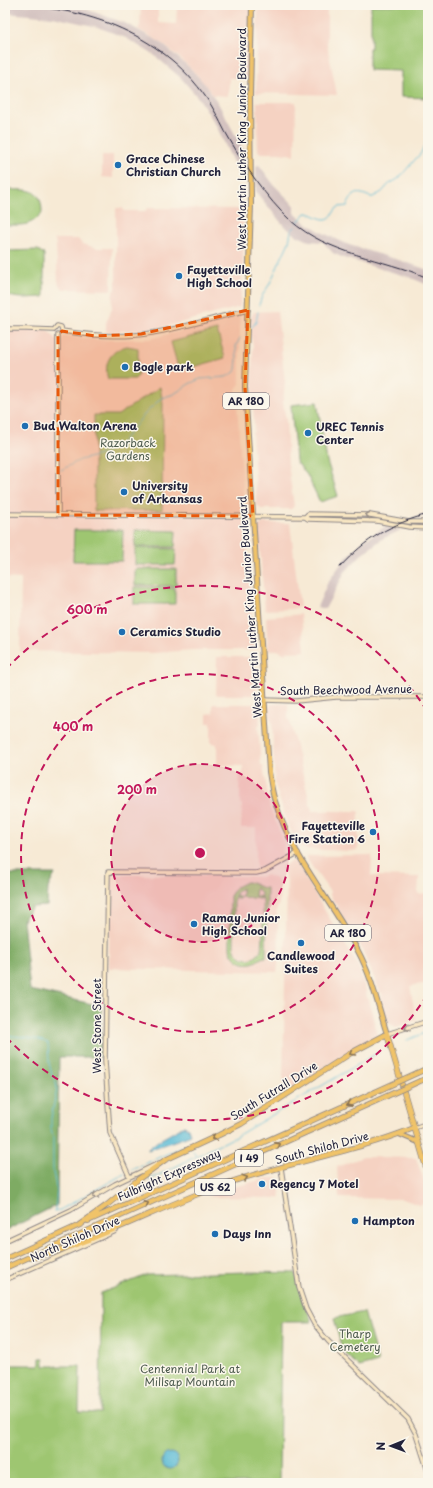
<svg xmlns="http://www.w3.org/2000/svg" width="433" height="1488" viewBox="0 0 433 1488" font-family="'Playpen Sans',sans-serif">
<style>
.built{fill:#f5d2c2}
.industrial{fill:#d1bfbd}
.green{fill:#9ec671;stroke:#607456;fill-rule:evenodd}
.forest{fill:#7eab63;stroke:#50664f}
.water{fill:#56b9d4;stroke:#3c6e88}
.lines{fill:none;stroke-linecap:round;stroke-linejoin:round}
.stream{stroke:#56b9d4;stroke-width:1}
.secondary-casing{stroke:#8c8688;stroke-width:5.5}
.primary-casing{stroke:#8c8688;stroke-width:6}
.highway-casing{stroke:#8c8688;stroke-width:6}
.secondary{stroke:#f9e7c3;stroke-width:3.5}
.primary{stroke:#f0c369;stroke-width:4}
.highway{stroke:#f0c369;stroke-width:4.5}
.rail{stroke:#22223b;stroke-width:1}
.highway-bridge-casing{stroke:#8c8688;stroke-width:6;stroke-linecap:butt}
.highway-bridge{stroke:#f0c369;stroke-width:4.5}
.oneway{stroke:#988e86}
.oneway2{stroke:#897252}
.marked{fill:#e8590c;fill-opacity:0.2;stroke:#e8590c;stroke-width:3;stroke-dasharray:8 5;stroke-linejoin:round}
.ring{fill:none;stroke:#c2185b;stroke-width:2;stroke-dasharray:7 5}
.poi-dot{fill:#1f6fb2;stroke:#fbf7ec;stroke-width:1.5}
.labels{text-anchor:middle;stroke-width:3;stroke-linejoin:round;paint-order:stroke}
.shield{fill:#fbf7ec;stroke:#636270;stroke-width:1}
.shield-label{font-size:10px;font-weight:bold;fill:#22223b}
.street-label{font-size:11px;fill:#22223b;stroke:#fbf7ec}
.poi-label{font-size:11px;font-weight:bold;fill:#22223b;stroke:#fbf7ec;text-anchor:start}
.park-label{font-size:11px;fill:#4d5b4e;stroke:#fbf7ec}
.centre{fill:#c2185b;stroke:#fbf7ec;stroke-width:2}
.ring-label{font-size:12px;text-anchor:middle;font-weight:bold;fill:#c2185b;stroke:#fbf7ec;stroke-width:3;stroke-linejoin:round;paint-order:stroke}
</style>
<rect width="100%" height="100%" fill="#fbf7ec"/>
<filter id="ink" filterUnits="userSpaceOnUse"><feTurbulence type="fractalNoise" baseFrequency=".025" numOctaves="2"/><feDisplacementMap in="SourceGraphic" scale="8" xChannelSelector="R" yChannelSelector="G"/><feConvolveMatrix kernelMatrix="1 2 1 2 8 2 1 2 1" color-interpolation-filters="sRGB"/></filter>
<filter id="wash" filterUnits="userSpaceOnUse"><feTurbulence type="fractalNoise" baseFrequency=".012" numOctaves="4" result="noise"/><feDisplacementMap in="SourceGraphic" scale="16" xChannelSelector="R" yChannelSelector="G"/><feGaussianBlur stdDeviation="0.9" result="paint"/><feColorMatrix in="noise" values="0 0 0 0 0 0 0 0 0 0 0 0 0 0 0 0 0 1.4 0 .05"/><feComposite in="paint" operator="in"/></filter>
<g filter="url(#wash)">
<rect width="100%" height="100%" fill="#f7ead5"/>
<path class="built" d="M141 5H158V23L176 24 177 8H184V5H252L250 78H229L228 96 213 95 198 76 179 57 160 42 138 29 140 26Z
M258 7 327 9V44L337 95 256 93Z
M257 102H296L295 155 279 153H261L258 151Z
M102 155H113V178L102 177Z
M117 208H122L125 211H145L148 208 242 209 244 210 243 265 240 307 168 326 142 330 106 332V323L112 308 113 291 116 288V209Z
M55 239H78L82 244 97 248H112L111 290 63 289 59 285 58 280 56 248Z
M277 311 285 382 283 402 286 422 288 464 294 506 291 509H261L257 505 252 433 254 431V425L252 377 253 346 251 336V317L254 312Z
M240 316V384L236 389 254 650H191L154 653 20 651 21 579 5 578V329H46L61 343 63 337 66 336 100 340 149 339Z
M263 523H290L300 607 291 609 265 610 258 527Z
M301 614 305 651 287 652 286 654 277 650H268L266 617 293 615Z
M217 657H255L257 689 256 695H216Z
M213 704H259L260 725 258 727 261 766H263L268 796 267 797 270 808 285 844 284 846 282 857 261 867 256 868V828H241L242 804H240V791L239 790 240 774 243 773V766L217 765V744L211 743V723H207V714L213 713Z
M271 704H288V719H289L312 811H359L358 850 350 851 305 849 298 845 286 820 275 784 272 721 270 719 269 706Z
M372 855 371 876 419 877 418 894 428 893V983L410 986 416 1020 396 1027 389 1023 381 998 383 994 380 992 361 947 330 895V892L306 858 308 856Z
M292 861 296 862 305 876 306 879 358 966 366 990 367 999 369 1000 377 1034 376 1037 350 1051 286 1092 284 1090 283 1081 287 880 281 867Z
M112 875H199L261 877 266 875 274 878 278 881 280 887 279 904 276 911 278 918 277 919 278 920 279 960 277 972 109 968 110 879Z
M363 1157 416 1158 428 1192V1203L419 1205 403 1199 339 1198 337 1167Z
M268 1178H278L281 1198 208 1197 223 1190Z"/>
<path class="industrial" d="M5 5H66L85 9 125 23 160 42 190 68 203 82 218 103 245 153V174L242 176 239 175 216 125 200 100 181 78 154 55 126 38 98 27 53 17 5 13Z
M259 165 274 185 294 205V213L305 222 321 232 349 245 405 262 428 270V285L409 277 344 258 333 253 323 242 309 241 296 235 284 226 256 192V166Z
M386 526 401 530 382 539 361 555 345 572 325 609 317 607 328 582 344 560 362 542Z"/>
<path class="green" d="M371 5H428V98L401 97V71L369 70V48H371Z
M5 190C27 190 42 186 42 213 30 227 23 225 5 225Z
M38 250 44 254V297C31 297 15 301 5 293V251Z
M217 330 225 358 179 371 171 342Z
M127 346 138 348V376L135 379H108C103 363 111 350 127 346Z
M160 387 163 403 162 510 94 511V415H118Z
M317 402 327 461 338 496 320 502 307 475 296 461 291 405Z
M74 530H123L122 561H73Z
M135 530 176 531 175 547H135Z
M135 548 176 549 175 565H135Z
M135 569H176V586L135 585Z
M134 587 175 588V604H134Z
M246 882C255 882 259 889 267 888L266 957C261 957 259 960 255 962 243 967 232 959 230 948V896L236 887ZM242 888V897L236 895V899H239L240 897 261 899V896L255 897 256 888 260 892 263 900C263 910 264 943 261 950 257 959 247 961 240 956L236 952 234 946V899L237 892Z
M248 1272 296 1273 299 1288 312 1322H281L279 1483H5V1365H40V1358H44V1366H80L79 1412 100 1413 101 1293 147 1275Z
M364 1312 378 1362 359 1367 342 1350 334 1318Z"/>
<path class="forest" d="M5 874H55L48 888 47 906 32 907 23 920 30 990 101 1006V1057H59L57 1205 5 1231Z"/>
<path class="water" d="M184 1126 188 1128 190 1134 186 1137 148 1150V1149L158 1141Z
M162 1461a8 8 0 1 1 16 0a8 8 0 1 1-16 0Z"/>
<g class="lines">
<path class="stream" d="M297 223 306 213C312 213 318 219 325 219 332 219 333 212 337 208 339 206 344 207 347 206 354 192 357 191 370 197H373L382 192 389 184 398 179 421 153 428 138
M259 305 262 296 269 285 289 242 291 231 295 227
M251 328 256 322 258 312
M61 470 80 460 100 455 120 444 144 415 161 398 174 394 189 384 200 379 226 377 235 372 236 369 237 359 236 346 240 338
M5 1036C14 1035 41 1039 48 1043L49 1063 52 1075 56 1082 57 1089 51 1118V1129L53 1137V1172L57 1191 55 1211 60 1210 124 1174
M407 1040 428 1032
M193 1151 196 1156
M131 1170 182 1147 190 1145
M149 1180 235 1137 379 1052"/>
</g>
</g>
<g filter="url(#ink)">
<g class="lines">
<g class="secondary-casing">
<path id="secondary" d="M5 329H26L54 330
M54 330 57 326 61 327 62 331
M62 331C92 336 122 338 152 333 184 328 216 317 248 310
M5 514 305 517 308 519 377 521 409 527 428 528
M58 515V335
M305 517 308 514 370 515 409 522H428
M265 700 296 701 336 697H428
M387 1034 428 1021
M414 1128 428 1123
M281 1168 299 1288 306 1309 314 1324 328 1341 408 1419 416 1434 428 1471
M129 1176 110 1133 105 1061 108 872 256 873 265 871 298 853
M5 1241 71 1210 115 1184 159 1163
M5 1280 116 1231"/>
</g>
<g class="primary-casing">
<path id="primary" d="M252 5 250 96 251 204 245 387 269 772C271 783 272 794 276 804 292 858 332 901 358 951 372 977 378 1006 387 1034
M399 1134 418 1142"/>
</g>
<g class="highway-casing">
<path id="highway" d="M417 1073 428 1068
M420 1081 428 1078
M88 1221 384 1088
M79 1225 107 1205 140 1178 165 1160 219 1135 241 1124 351 1053 387 1034 428 1174
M32 1258C98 1242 158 1207 222 1185 285 1163 352 1153 414 1128
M5 1259 82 1224
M5 1268 387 1096"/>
</g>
<use href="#secondary" class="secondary"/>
<use href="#primary" class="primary"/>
<use href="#highway" class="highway"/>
<path class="rail" d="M5 6C85 4 168 36 211 105 218 116 223 129 230 140 245 166 267 199 290 220 329 255 382 258 428 278
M340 567C366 538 391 524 428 514"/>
<g class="highway-bridge-casing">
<path id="highway-bridge" d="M384 1088 417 1073
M387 1096 420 1081"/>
</g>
<use href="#highway-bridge" class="highway-bridge"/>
</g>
<defs><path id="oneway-chevron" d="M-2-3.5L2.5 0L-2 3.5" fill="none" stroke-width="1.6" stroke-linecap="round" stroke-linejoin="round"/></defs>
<g class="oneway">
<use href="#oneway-chevron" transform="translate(368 515) rotate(-177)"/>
<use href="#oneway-chevron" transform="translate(407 1028) rotate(162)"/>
<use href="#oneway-chevron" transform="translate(95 1196) rotate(149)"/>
</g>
<g class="oneway2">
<use href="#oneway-chevron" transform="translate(352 1053) rotate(149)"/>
<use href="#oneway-chevron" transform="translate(349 1104) rotate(156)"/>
<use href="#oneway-chevron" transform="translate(214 1138) rotate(155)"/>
<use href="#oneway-chevron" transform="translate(278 1145) rotate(-24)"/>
<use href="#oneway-chevron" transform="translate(245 1178) rotate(-16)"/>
<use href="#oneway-chevron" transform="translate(146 1204) rotate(-24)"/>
</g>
</g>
<path class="marked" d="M248 310 245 387 253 516 58 515V335L62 331 95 336 141 334Z"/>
<circle cx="200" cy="853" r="89" fill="#c2185b" fill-opacity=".12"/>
<g class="ring">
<circle cx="200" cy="853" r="89"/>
<circle cx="200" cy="853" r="179"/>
<path d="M427 995A268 268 0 0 1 6 1037M6 669A268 268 0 0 1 427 711"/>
</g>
<g class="poi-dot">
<circle cx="118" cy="165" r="4"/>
<circle cx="179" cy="276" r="4"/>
<circle cx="125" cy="367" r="4"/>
<circle cx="25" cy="426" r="4"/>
<circle cx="308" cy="433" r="4"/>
<circle cx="124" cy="492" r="4"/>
<circle cx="122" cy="632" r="4"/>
<circle cx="373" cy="832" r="4"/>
<circle cx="194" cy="924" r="4"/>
<circle cx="301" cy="943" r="4"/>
<circle cx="262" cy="1184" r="4"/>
<circle cx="355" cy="1221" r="4"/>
<circle cx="215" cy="1234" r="4"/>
</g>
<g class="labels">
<g class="shield">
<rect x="223" y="393" width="46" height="16" rx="3"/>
<rect x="325" y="925" width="46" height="16" rx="3"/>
<rect x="235" y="1150" width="28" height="16" rx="3"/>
<rect x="195" y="1179" width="40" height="16" rx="3"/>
</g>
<g class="shield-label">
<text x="246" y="405">AR 180</text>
<text x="348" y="937">AR 180</text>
<text x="249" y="1162">I 49</text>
<text x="215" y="1191">US 62</text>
</g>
<g class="street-label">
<text transform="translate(242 139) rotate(-90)" y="4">West Martin Luther King Junior Boulevard</text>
<text transform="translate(250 607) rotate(-94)" y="4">West Martin Luther King Junior Boulevard</text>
<text transform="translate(346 690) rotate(-1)" y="4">South Beechwood Avenue</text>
<text transform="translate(97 1026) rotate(-90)" y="4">West Stone Street</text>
<text transform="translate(274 1091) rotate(-32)" y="4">South Futrall Drive</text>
<text transform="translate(322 1148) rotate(-15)" y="4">South Shiloh Drive</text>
<text transform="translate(169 1175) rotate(-24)" y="4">Fulbright Expressway</text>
<text transform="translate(75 1239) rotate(-24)" y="4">North Shiloh Drive</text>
</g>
<g class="poi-label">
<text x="126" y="163">Grace Chinese<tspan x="126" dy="13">Christian Church</tspan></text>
<text x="187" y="274">Fayetteville<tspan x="187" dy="13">High School</tspan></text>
<text x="133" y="371">Bogle park</text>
<text x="33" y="430">Bud Walton Arena</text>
<text x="316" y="431">UREC Tennis<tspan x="316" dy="13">Center</tspan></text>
<text x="132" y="490">University<tspan x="132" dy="13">of Arkansas</tspan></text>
<text x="130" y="636">Ceramics Studio</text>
<text x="365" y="830" text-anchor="end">Fayetteville<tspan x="365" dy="13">Fire Station 6</tspan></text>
<text x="202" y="922">Ramay Junior<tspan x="202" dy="13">High School</tspan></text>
<text x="301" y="960" text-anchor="middle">Candlewood<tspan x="301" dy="13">Suites</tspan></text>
<text x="270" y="1188">Regency 7 Motel</text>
<text x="363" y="1225">Hampton</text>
<text x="223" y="1238">Days Inn</text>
</g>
<g class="park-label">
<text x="128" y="447">Razorback<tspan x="128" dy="13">Gardens</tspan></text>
<text x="355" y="1338">Tharp<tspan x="355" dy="13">Cemetery</tspan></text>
<text x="190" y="1373">Centennial Park at<tspan x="190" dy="13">Millsap Mountain</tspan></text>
</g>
</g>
<circle cx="200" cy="853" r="6" class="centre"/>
<g class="ring-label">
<text x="87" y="614">600 m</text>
<text x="73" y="731">400 m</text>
<text x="137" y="794">200 m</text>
</g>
<rect width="433" height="1488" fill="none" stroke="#fbf7ec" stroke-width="20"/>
<g transform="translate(391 1446) rotate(269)" stroke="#fbf7ec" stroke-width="3" paint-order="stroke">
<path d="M0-3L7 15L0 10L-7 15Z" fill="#22223b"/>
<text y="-6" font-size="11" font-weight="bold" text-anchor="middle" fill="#22223b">N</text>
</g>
</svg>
